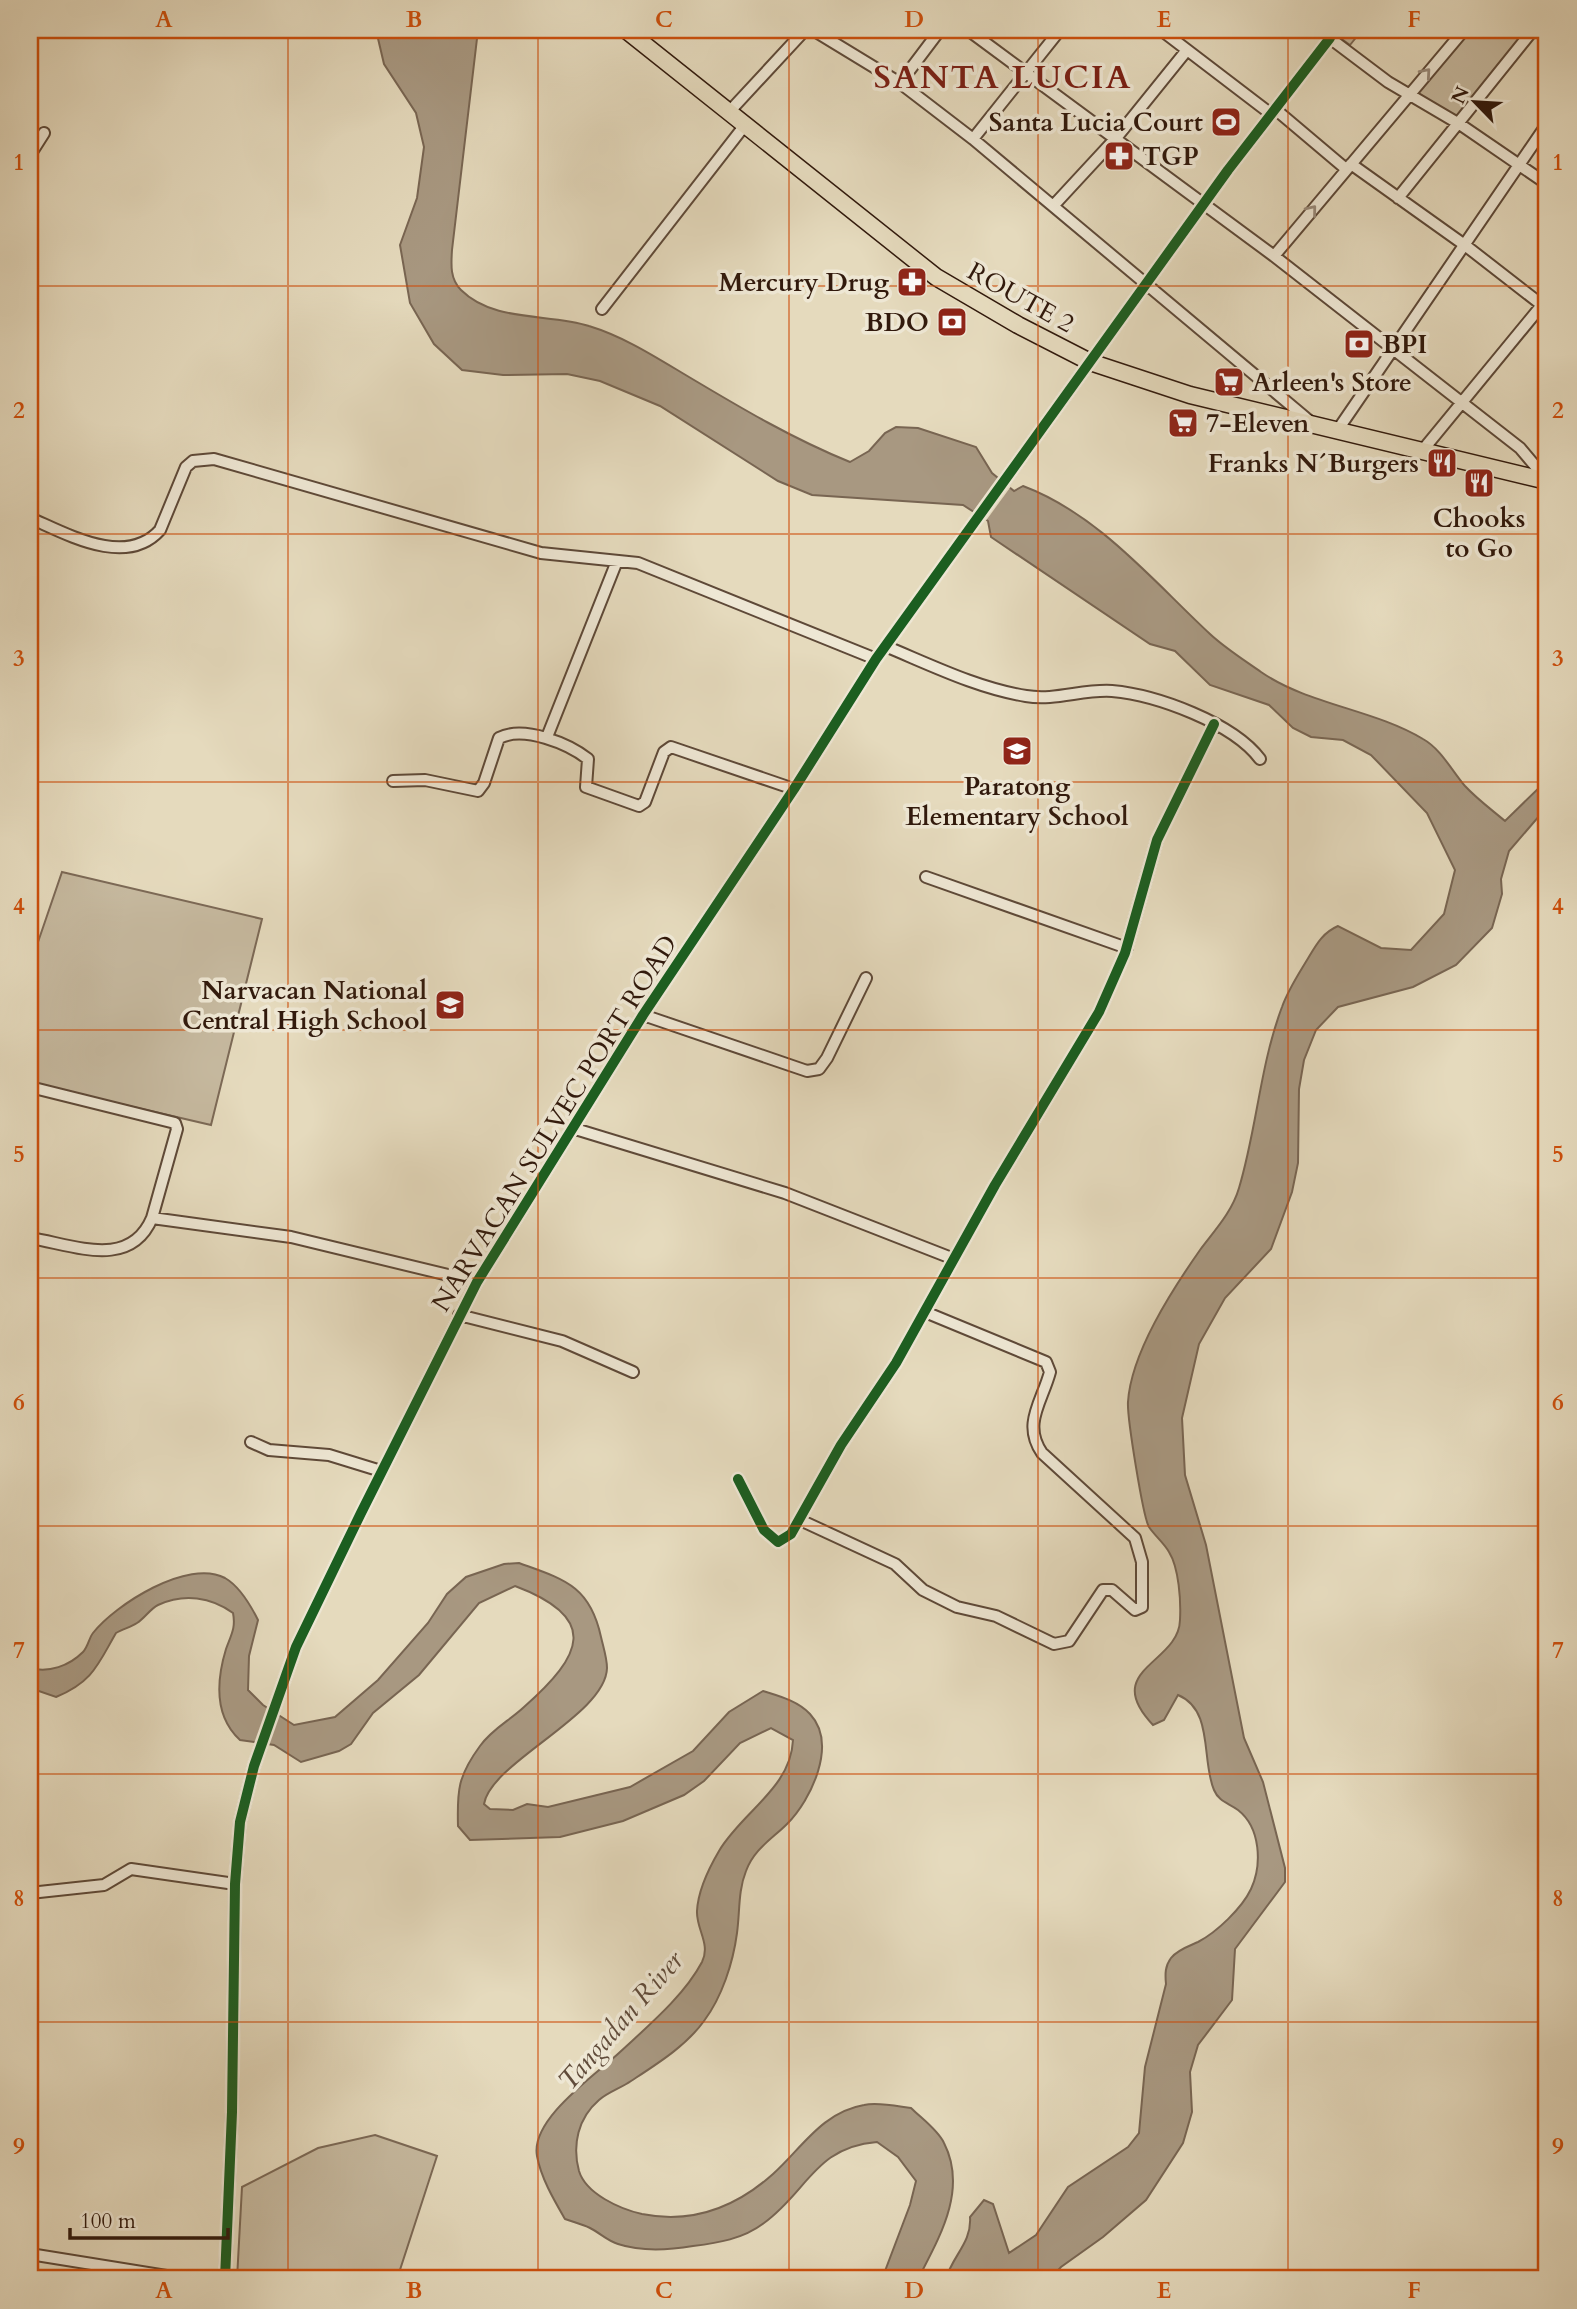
<svg xmlns="http://www.w3.org/2000/svg" width="1577" height="2309" viewBox="0 0 1577 2309" font-family="Cardo,serif">
<style>
.green{fill:#c6b99f;stroke:#7c6956;stroke-width:2}
.water{fill:#a89881;stroke:#786552;stroke-width:2}
.pier{fill:#e5dabd}
.lines{fill:none;stroke-linecap:round;stroke-linejoin:round}
.minor-casing{stroke:#5e4938;stroke-width:14}
.highway-casing{stroke:#31190c;stroke-width:19}
.minor{stroke:#eee7d4;stroke-width:10}
.highway{stroke:#e5dabd;stroke-width:16}
.cycleway-casing{stroke:#eee7d4;stroke-width:15}
.cycleway{stroke:#1b5e20;stroke-width:10}
.oneway{stroke:#998a7a}
.grid{fill:none;stroke:#cd4f0c;stroke-width:2;stroke-opacity:0.55}
.labels{text-anchor:middle;stroke-width:7;stroke-linejoin:round;paint-order:stroke}
.poi-label{font-size:26px;font-weight:bold;fill:#31190c;stroke:#eee7d4;text-anchor:end}
.street-label{font-size:26px;fill:#31190c;stroke:#eee7d4}
.water-label{font-size:28px;font-style:italic;fill:#614c3b;stroke:#eee7d4}
.district-label{font-size:33px;font-weight:bold;letter-spacing:2px;fill:#7a1f14;stroke:#eee7d4}
.neatline{fill:none;stroke:#cd4f0c;stroke-width:2.5}
.grid-label{font-size:23px;text-anchor:middle;font-weight:bold;fill:#cd4f0c}
</style>
<rect width="100%" height="100%" fill="#e5dabd"/>
<filter id="stains"><feTurbulence type="fractalNoise" baseFrequency=".00286" numOctaves="4"/><feColorMatrix values="0 0 0 0 .2 0 0 0 0 .09 0 0 0 0 .02 0 0 0 .5 -.17"/></filter>
<radialGradient id="worn" r=".72"><stop offset=".6" stop-color="#630" stop-opacity="0"/><stop offset="1" stop-color="#630" stop-opacity=".3"/></radialGradient>
<path class="green" d="M1329 30H1362L1350 45Z
M1469 30H1529L1456 118 1413 93Z
M62 872 262 919 211 1125 30 1083V944L37 945Z
M375 2135 437 2156 397 2279H237L242 2187 318 2148Z"/>
<path class="water" d="M376 30H478L452 250C451 265 450 279 461 290 494 323 550 313 589 326 625 337 657 358 689 377 741 408 793 439 850 462L869 451 885 433 896 427 918 428 976 447 992 473 1014 491 1023 486C1098 514 1153 581 1210 634 1225 648 1244 660 1261 672 1309 705 1373 709 1423 739 1441 749 1452 771 1465 786 1477 799 1492 810 1505 821L1547 780V807L1509 851 1501 879 1502 894 1492 928 1456 965 1413 987 1338 1007 1316 1030 1304 1060 1299 1089 1298 1163 1292 1192 1271 1249 1225 1298 1199 1344 1182 1418 1185 1475 1206 1545 1244 1738 1263 1782 1285 1868V1882L1235 1949 1232 2000 1198 2045 1190 2072 1192 2112 1183 2143 1146 2200 1103 2237 1061 2267 1050 2279H946C952 2256 972 2243 970 2217L984 2200 993 2204 1009 2253 1036 2235 1068 2187 1128 2147 1139 2133 1145 2067 1166 1984C1165 1974 1165 1966 1171 1958 1177 1950 1189 1946 1198 1942 1217 1932 1242 1908 1251 1889 1262 1865 1261 1828 1238 1810 1229 1803 1219 1802 1214 1790 1201 1760 1214 1710 1178 1695L1164 1720 1153 1725C1100 1669 1179 1664 1180 1620 1181 1601 1179 1568 1169 1552 1164 1543 1155 1536 1149 1527 1143 1517 1127 1417 1128 1402 1131 1353 1172 1290 1200 1250 1215 1230 1232 1212 1239 1188 1257 1128 1260 1065 1282 1007 1288 990 1298 975 1307 960 1316 945 1322 933 1338 926L1381 948 1411 950 1444 914 1455 870 1427 813 1371 755 1343 740 1311 737 1293 728 1269 705 1210 685 1175 651 1150 644 991 537 988 521 963 505 812 495 778 481 660 406 600 381 567 374 503 375 462 370 434 344 410 303 400 245 417 198 424 147 416 113 384 64Z
M519 1563C563 1579 590 1585 601 1637 603 1646 607 1658 607 1668 606 1715 491 1762 484 1804L490 1809 513 1810 527 1804 548 1807 630 1787 693 1751 729 1712 763 1691C779 1696 798 1701 810 1714 838 1744 811 1800 787 1824 772 1839 754 1849 746 1871 738 1891 740 1911 737 1933 733 1963 722 1997 704 2021 686 2046 657 2064 631 2081 621 2088 608 2092 599 2100 578 2118 572 2145 579 2171 586 2194 620 2209 642 2214 692 2224 736 2207 773 2174 801 2149 822 2112 864 2105 878 2102 896 2106 911 2108 921 2118 938 2130 944 2143 968 2190 939 2238 918 2279H882L910 2205 916 2181 898 2157 877 2142C815 2147 808 2191 764 2223 743 2239 718 2243 693 2246 669 2250 642 2252 618 2244 608 2241 600 2233 590 2228 582 2224 573 2222 565 2219 554 2200 541 2178 537 2156 530 2119 597 2074 620 2052 648 2026 684 1996 702 1962 711 1944 696 1929 697 1911 698 1892 709 1868 719 1851 742 1812 791 1788 793 1740L771 1728 740 1743 704 1781 684 1795 623 1821 560 1837 470 1840 458 1826C457 1790 458 1776 480 1746 492 1729 509 1721 524 1707 583 1655 600 1618 515 1586L479 1603 419 1675 373 1713 351 1744 339 1751 301 1762 274 1745 240 1740C214 1716 216 1682 226 1649 231 1635 236 1628 233 1613 211 1597 184 1593 158 1605 150 1609 145 1618 137 1623 131 1627 123 1629 116 1633 98 1664 93 1682 56 1697L30 1688V1668C49 1673 69 1666 83 1652 88 1647 89 1638 93 1633 115 1605 188 1558 225 1578 239 1586 251 1606 258 1620L249 1656 248 1690 263 1705 294 1725 335 1717 378 1680 428 1623 447 1594 466 1577 504 1564Z"/>
<path class="pier" d="M1000 475 1012 485 985 522 972 513Z"/>
<g class="lines">
<g class="minor-casing">
<path id="minor" d="M813 30 900 83 973 139 1312 423
M968 30 1274 256 1520 448 1547 480
M1161 30 1271 114
M1319 30 1388 82 1461 125 1547 184
M900 83 940 30
M1275 109 1346 169
M729 112 805 30
M973 139 1060 30
M30 155 44 133
M1351 164 1466 246 1542 305 1547 298
M1398 198 1533 30
M1054 205 1116 138 1187 50
M1274 256 1464 30
M602 309 745 125
M1337 431 1547 124
M1422 451 1542 305
M30 518C67 534 126 568 160 530L186 467 193 461 214 459 541 553 638 563 876 659
M885 646C931 665 977 688 1026 696 1055 701 1083 689 1112 691 1157 695 1233 723 1260 759
M547 737 617 561
M393 781 425 780 478 791 484 783 499 738C524 725 569 744 588 759L586 787 639 806 645 802 664 752 671 747 794 789
M926 877 1127 948
M643 1015 807 1071 819 1069 827 1058 866 978
M30 1087 175 1123 177 1129 152 1218 291 1237 477 1282
M572 1128 785 1193 954 1259
M30 1238C74 1245 130 1270 152 1218
M459 1315 562 1341 633 1372
M251 1442 269 1450 329 1455 381 1471
M738 1479 764 1530 778 1542 791 1534 841 1445 896 1363 995 1185 1099 1012 1125 953 1157 840 1214 724
M800 1520 895 1564 923 1590 957 1607 996 1616 1054 1644 1069 1641 1103 1590H1112L1135 1610 1142 1607V1562L1135 1538 1042 1453C1022 1424 1042 1402 1050 1372L1046 1362 925 1312
M30 1893 104 1885 131 1869 235 1884
M30 2254 185 2279
M225 2279 232 2112 235 1884 240 1822 254 1766 296 1647 361 1513 477 1282 643 1015 794 789 876 659 1228 170 1330 38"/>
</g>
<g class="highway-casing">
<path id="highway" d="M626 30 936 277 1018 325 1090 362 1190 395 1547 481"/>
</g>
<use href="#minor" class="minor"/>
<use href="#highway" class="highway"/>
<g class="cycleway-casing">
<path id="cycleway" d="M738 1479 764 1530 778 1542 791 1534 841 1445 896 1363 995 1185 1099 1012 1125 953 1157 840 1214 724
M225 2279 232 2112 235 1884 240 1822 254 1766 296 1647 361 1513 477 1282 643 1015 794 789 876 659 1228 170 1330 38"/>
</g>
<use href="#cycleway" class="cycleway"/>
</g>
<defs><path id="oneway-chevron" d="M-2-3.5L2.5 0L-2 3.5" fill="none" stroke-width="1.6" stroke-linecap="round" stroke-linejoin="round" transform="scale(1.75)"/></defs>
<g class="oneway">
<use href="#oneway-chevron" transform="translate(1426 73) rotate(-49)"/>
<use href="#oneway-chevron" transform="translate(1312 210) rotate(-51)"/>
</g>
<path class="grid" d="M288 30V2279M538 30V2279M789 30V2279M1038 30V2279M1288 30V2279M30 286H1547M30 534H1547M30 782H1547M30 1030H1547M30 1278H1547M30 1526H1547M30 1774H1547M30 2022H1547"/>
<defs>
<g id="stadium-square" transform="scale(1.575)"><rect x="-9" y="-9" width="18" height="18" rx="4" fill="#8f2418" stroke="#eee7d4"/><path d="M0-5a6.5 5 0 1 0 0 10a6.5 5 0 1 0 0-10ZM-3.5-1.8h7v3.6h-7Z" fill="#fff"/></g>
<g id="pharmacy-square" transform="scale(1.575)"><rect x="-9" y="-9" width="18" height="18" rx="4" fill="#8f2418" stroke="#eee7d4"/><path d="M-2-6h4v4h4v4h-4v4h-4v-4h-4v-4h4Z" fill="#fff"/></g>
<g id="bank-square" transform="scale(1.575)"><rect x="-9" y="-9" width="18" height="18" rx="4" fill="#8f2418" stroke="#eee7d4"/><path d="M-6-4H6V4H-6ZM0-2.3a2.3 2.3 0 1 0 0 4.6a2.3 2.3 0 1 0 0-4.6Z" fill="#fff"/></g>
<g id="supermarket-square" transform="scale(1.575)"><rect x="-9" y="-9" width="18" height="18" rx="4" fill="#8f2418" stroke="#eee7d4"/><path d="M-6-5.5h2.5l.6 2H6L4.5 2H-2.5L-4.4-4H-6ZM-1.5 3.2a1.3 1.3 0 1 0 .1 0ZM3 3.2a1.3 1.3 0 1 0 .1 0Z" fill="#fff"/></g>
<g id="restaurant-square" transform="scale(1.575)"><rect x="-9" y="-9" width="18" height="18" rx="4" fill="#8f2418" stroke="#eee7d4"/><path d="M-5-6h1v4h1v-4h1v4h1v-4h1v5L-1.5 .5V6h-2V.5L-5-1ZM5-6V6H3V1.5H1.5Q1.5-4 5-6Z" fill="#fff"/></g>
<g id="school-square" transform="scale(1.575)"><rect x="-9" y="-9" width="18" height="18" rx="4" fill="#8f2418" stroke="#eee7d4"/><path d="M0-5L7-2L0 1L-7-2ZM-4 1L0 2.5L4 1V4Q0 6-4 4Z" fill="#fff"/></g>
</defs>
<g fill-rule="evenodd">
<use href="#stadium-square" x="1226" y="122"/>
<use href="#pharmacy-square" x="1119" y="156"/>
<use href="#pharmacy-square" x="912" y="282"/>
<use href="#bank-square" x="952" y="322"/>
<use href="#bank-square" x="1359" y="344"/>
<use href="#supermarket-square" x="1229" y="382"/>
<use href="#supermarket-square" x="1183" y="423"/>
<use href="#restaurant-square" x="1442" y="463"/>
<use href="#restaurant-square" x="1479" y="483"/>
<use href="#school-square" x="1017" y="751"/>
<use href="#school-square" x="450" y="1005"/>
</g>
<g class="labels">
<g class="poi-label">
<text x="1203" y="131">Santa Lucia Court</text>
<text x="1142" y="165" text-anchor="start">TGP</text>
<text x="889" y="291">Mercury Drug</text>
<text x="929" y="331">BDO</text>
<text x="1382" y="353" text-anchor="start">BPI</text>
<text x="1252" y="391" text-anchor="start">Arleen's Store</text>
<text x="1206" y="432" text-anchor="start">7-Eleven</text>
<text x="1419" y="472">Franks N´Burgers</text>
<text x="1479" y="527" text-anchor="middle">Chooks<tspan x="1479" dy="30">to Go</tspan></text>
<text x="1017" y="795" text-anchor="middle">Paratong<tspan x="1017" dy="30">Elementary School</tspan></text>
<text x="427" y="999">Narvacan National<tspan x="427" dy="30">Central High School</tspan></text>
</g>
<g class="street-label">
<text transform="translate(1021 297) rotate(29)" y="9">ROUTE 2</text>
<text transform="translate(554 1123) rotate(-58)" y="9">NARVACAN SULVEC PORT ROAD</text>
</g>
<g class="water-label">
<text transform="translate(620 2020) rotate(-49)" y="10">Tangadan River</text>
</g>
<g class="district-label">
<text x="1003" y="88">SANTA LUCIA</text>
</g>
</g>
<rect width="1577" height="2309" fill="none" stroke="#e5dabd" stroke-width="77"/>
<g transform="translate(1475 102) rotate(295)" stroke="#eee7d4" stroke-width="5" paint-order="stroke">
<path d="M0-5L12 26L0 18L-12 26Z" fill="#31190c"/>
<text y="-10" font-size="19" font-weight="bold" text-anchor="middle" fill="#31190c">N</text>
</g>
<path d="M70 2228v10h158v-10" fill="none" stroke="#31190c" stroke-width="3.5"/>
<text x="80" y="2228" font-size="21" fill="#31190c" stroke="#eee7d4" stroke-width="5" paint-order="stroke">100 m</text>
<rect x="38" y="38" width="1500" height="2232" class="neatline"/>
<g class="grid-label">
<text x="164" y="27">A</text>
<text x="414" y="27">B</text>
<text x="664" y="27">C</text>
<text x="914" y="27">D</text>
<text x="1164" y="27">E</text>
<text x="1414" y="27">F</text>
<text x="19" y="170">1</text>
<text x="1558" y="170">1</text>
<text x="19" y="418">2</text>
<text x="1558" y="418">2</text>
<text x="19" y="666">3</text>
<text x="1558" y="666">3</text>
<text x="19" y="914">4</text>
<text x="1558" y="914">4</text>
<text x="19" y="1162">5</text>
<text x="1558" y="1162">5</text>
<text x="19" y="1410">6</text>
<text x="1558" y="1410">6</text>
<text x="19" y="1658">7</text>
<text x="1558" y="1658">7</text>
<text x="19" y="1906">8</text>
<text x="1558" y="1906">8</text>
<text x="19" y="2154">9</text>
<text x="1558" y="2154">9</text>
<text x="164" y="2298">A</text>
<text x="414" y="2298">B</text>
<text x="664" y="2298">C</text>
<text x="914" y="2298">D</text>
<text x="1164" y="2298">E</text>
<text x="1414" y="2298">F</text>
</g>
<rect width="100%" height="100%" filter="url(#stains)"/>
<rect width="100%" height="100%" fill="url(#worn)"/>
</svg>
